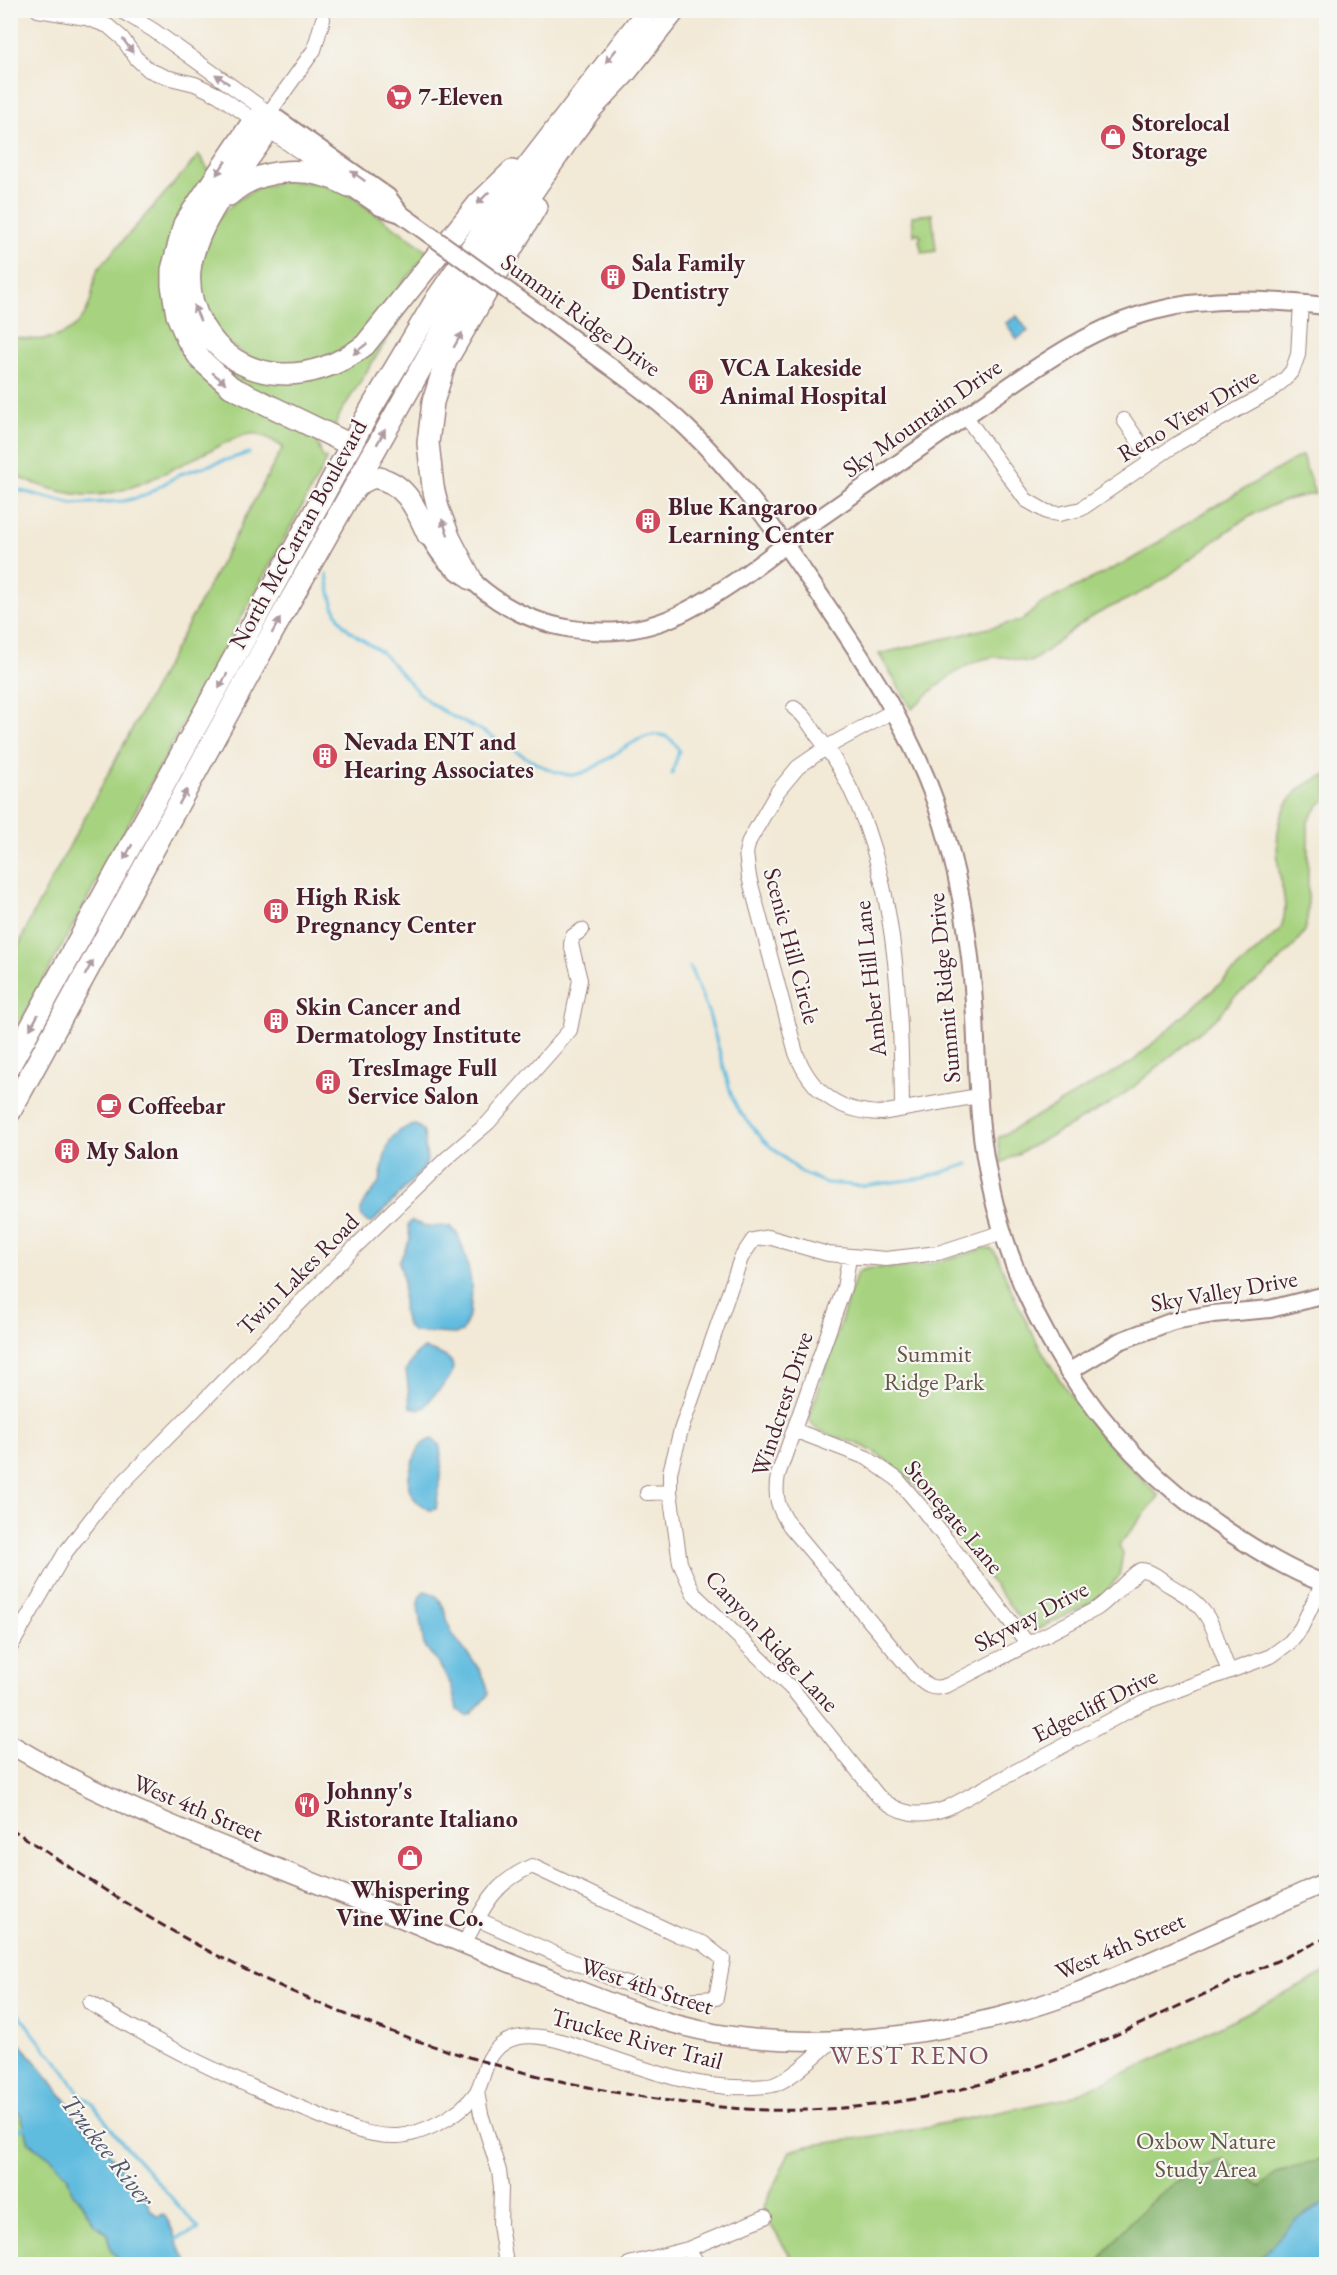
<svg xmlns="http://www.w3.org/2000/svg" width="1337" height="2275" viewBox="0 0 1337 2275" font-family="'EB Garamond',serif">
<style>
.green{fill:#a7d380;stroke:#787956;stroke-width:1.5}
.forest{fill:#85b56e;stroke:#686a4c;stroke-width:1.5}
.water{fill:#61bcdf;stroke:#566e85;stroke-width:1.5}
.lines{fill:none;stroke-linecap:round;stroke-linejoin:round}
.stream{stroke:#61bcdf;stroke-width:3}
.minor-casing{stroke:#9e8480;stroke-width:16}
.tertiary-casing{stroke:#9e8480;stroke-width:20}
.secondary-casing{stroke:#9e8480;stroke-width:21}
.primary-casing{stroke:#9e8480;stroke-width:24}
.minor{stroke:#fff;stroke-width:14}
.tertiary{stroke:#fff;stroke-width:16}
.secondary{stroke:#fff;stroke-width:18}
.primary{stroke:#fff;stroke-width:21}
.rail{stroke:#4a1f2b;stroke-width:3;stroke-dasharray:9 4.5;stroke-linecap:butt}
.tertiary-bridge-casing{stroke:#9e8480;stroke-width:20;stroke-linecap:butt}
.tertiary-bridge{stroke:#fff;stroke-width:16}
.oneway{fill:#ae9aa0}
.labels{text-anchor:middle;stroke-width:4.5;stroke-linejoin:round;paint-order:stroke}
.poi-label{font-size:24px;font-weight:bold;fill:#4a1f2b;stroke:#f6f6f2;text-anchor:start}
.street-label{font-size:24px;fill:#4a1f2b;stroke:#f6f6f2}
.park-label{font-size:24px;fill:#654;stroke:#f6f6f2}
.neighbourhood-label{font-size:26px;letter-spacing:1.5px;fill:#804d5d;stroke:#f6f6f2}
.water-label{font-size:26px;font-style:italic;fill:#52566a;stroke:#f6f6f2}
</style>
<rect width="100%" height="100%" fill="#f6f6f2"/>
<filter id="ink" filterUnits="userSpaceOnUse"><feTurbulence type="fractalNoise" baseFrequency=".0167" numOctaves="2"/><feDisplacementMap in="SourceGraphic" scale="12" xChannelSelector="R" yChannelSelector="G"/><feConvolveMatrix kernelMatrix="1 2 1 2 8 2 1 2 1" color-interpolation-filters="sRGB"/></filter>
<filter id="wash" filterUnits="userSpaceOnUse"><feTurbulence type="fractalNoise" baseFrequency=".008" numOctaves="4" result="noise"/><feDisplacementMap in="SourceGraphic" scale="24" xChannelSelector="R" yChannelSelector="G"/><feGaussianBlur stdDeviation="1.35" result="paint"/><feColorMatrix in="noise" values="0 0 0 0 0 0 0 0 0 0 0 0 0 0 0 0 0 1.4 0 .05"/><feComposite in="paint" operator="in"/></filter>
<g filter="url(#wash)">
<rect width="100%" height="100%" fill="#f2e9d6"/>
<path class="green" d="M199 155 209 171 183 347 316 439 323 458H326L325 464 11 1039V963L32 916 283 447C276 443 266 436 258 434 243 432 224 444 211 450 177 466 133 493 95 495 66 496 37 485 11 474V336C42 344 76 339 89 305 94 294 92 281 98 269Z
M285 181 317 183 346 193 429 252 349 347 304 365 261 364 225 342 202 304 198 267 214 225 224 212 236 201 259 187Z
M932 214 936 251 922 253 919 240 921 237 918 233 914 235 912 216Z
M422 284 341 412 333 430 240 388 204 356 186 291 219 354 322 373Z
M1302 455 1315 494C1250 501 1209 549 1158 583 1135 598 1108 606 1085 621 1066 633 1050 651 1030 662 1018 661 1005 655 993 657 964 661 932 689 912 709L879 654 1023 620 1039 605 1138 556 1196 517Z
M1326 775V799L1318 806 1308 821V912L1305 931 1294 946 1265 975 1233 998 1219 1016 1131 1089 1106 1106 1001 1163 998 1138 1132 1062 1280 930C1291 905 1280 887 1278 862 1274 819 1284 790 1326 775Z
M985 1248 992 1249 998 1257C1035 1355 1084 1424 1159 1496L1119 1545 1123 1553 1119 1576 1107 1591 1096 1600 1039 1629 1026 1626 916 1486C899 1469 881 1454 858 1444 843 1438 815 1435 809 1418L857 1273C868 1265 885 1269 898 1268 928 1266 957 1257 985 1248Z
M1326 1973V2202L1296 2220 1255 2264H795L762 2211 790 2151 808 2146 906 2131 1068 2098 1149 2062Z
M10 2107 21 2115 29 2142 52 2159 68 2177 72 2192 81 2202 94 2224 107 2234 111 2250 123 2264H11Z"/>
<path class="forest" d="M1326 2154V2202L1296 2220 1255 2264H1098C1120 2229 1153 2197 1188 2174 1198 2167 1211 2164 1223 2159L1251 2178 1260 2187C1269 2179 1277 2172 1289 2168 1304 2163 1312 2166 1326 2154Z"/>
<path class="water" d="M1017 316 1028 331 1017 339 1006 323Z
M415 1125C427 1130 424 1137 425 1147 426 1156 429 1159 424 1168L374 1221 369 1223C347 1210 377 1192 380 1180 386 1155 383 1132 415 1125Z
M411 1221 428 1227 449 1226C459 1232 459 1239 463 1249 472 1277 477 1305 462 1332L455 1334 414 1332C398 1324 405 1296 403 1281 403 1275 401 1268 399 1262L410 1239 408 1225Z
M422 1349C430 1349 437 1353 444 1356 462 1365 448 1381 439 1390 433 1395 429 1402 424 1408L418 1409 410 1407C409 1394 408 1383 406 1371L415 1355Z
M432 1439 439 1444 442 1461 436 1509 430 1510C405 1498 405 1482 414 1459 418 1449 421 1442 432 1439Z
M424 1591C429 1592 433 1593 437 1597 446 1605 446 1620 451 1631 462 1652 488 1670 488 1695L471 1714 466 1716 457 1709 451 1685 440 1666 424 1645 418 1607 419 1598Z
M10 2030 68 2103 73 2116 105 2147 127 2177 139 2187 151 2210 158 2217 163 2214C177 2230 174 2247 190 2264H123L111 2250 107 2234 94 2224 81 2202 72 2192 68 2177 52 2159 29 2142 21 2115 11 2107Z
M1326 2202V2264H1255L1296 2219Z"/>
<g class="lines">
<path class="stream" d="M10 488 72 504 124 501 144 496 180 474 249 453
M327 574C329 591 333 612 344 625 354 637 369 642 381 652 398 667 410 687 428 701 446 715 468 724 488 734 511 747 543 772 569 775 600 779 656 702 679 751L672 774
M690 967 709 1014 732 1097 739 1111 764 1141 802 1173 826 1183 863 1186 924 1178 968 1164
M10 2003 47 2051 57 2060 78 2092 93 2104 116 2135 199 2229 176 2239
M10 2136 26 2126"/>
</g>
</g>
<g filter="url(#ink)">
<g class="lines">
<g class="minor-casing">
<path id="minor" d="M38 10 86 18 108 26 122 38 136 58 149 70 166 77 195 84 218 95 332 174
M120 10 153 30 269 113
M271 121 269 113 314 50 323 19
M966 417 1026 500 1047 512 1059 514 1081 509 1178 443 1269 392 1285 379 1292 371 1298 355 1301 303
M1124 420 1152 461
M794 708C806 715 811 728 820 739 895 837 901 990 902 1109
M895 710 827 747 798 767 778 791 749 841 746 853 749 877 796 1053C811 1092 838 1112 881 1113L978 1096
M1003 1232 938 1253 886 1259 828 1254 768 1237 753 1240 741 1258 681 1430 670 1472V1492L680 1563 694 1594 794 1691 878 1796C900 1815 920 1818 947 1808L1143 1703 1271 1656 1290 1642 1301 1628 1323 1582
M849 1258 844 1288 778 1475C774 1496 778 1509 790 1526L915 1675C926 1686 933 1691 948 1685L1096 1609C1107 1603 1135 1571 1141 1570 1150 1570 1160 1578 1166 1583 1179 1591 1194 1599 1203 1611 1216 1627 1220 1652 1229 1671
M794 1430 867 1458 897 1479 920 1506 1028 1644
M647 1493 670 1492
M10 1648 65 1553 105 1501 357 1245 446 1159 488 1123 570 1030 580 980 571 944 573 936 582 930
M464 1944C484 1907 492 1884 532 1866L678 1935 703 1943 723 1959 716 1998 683 2000 617 1981 477 1919
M90 2003C159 2044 231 2080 306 2110 334 2122 365 2137 397 2136 422 2135 462 2114 476 2093 481 2085 483 2073 487 2064 500 2033 529 2033 557 2040 621 2058 685 2091 753 2087 760 2086 769 2087 776 2084 797 2075 816 2054 834 2040
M477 2092 481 2114 499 2171 501 2187 500 2225 506 2264
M688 2249 698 2264
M629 2264 688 2249 765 2217"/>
</g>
<g class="tertiary-casing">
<path id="tertiary" d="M254 120 262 114 269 113 388 197 401 214
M349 186 380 207 401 214
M537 312C558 327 579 344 600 359 630 381 660 402 687 428 737 475 776 531 815 588 861 656 907 722 935 801 960 871 971 943 975 1017 977 1057 977 1096 982 1136 1002 1296 1093 1444 1229 1532 1259 1552 1292 1572 1326 1584
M428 535C435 547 444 562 456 570 462 575 469 578 475 583 528 631 610 646 676 616 718 596 768 559 804 529 861 489 919 449 976 409 1032 371 1087 328 1154 311 1211 296 1269 300 1326 306
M1068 1372 1120 1341 1173 1321 1213 1314 1270 1309 1326 1295"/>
</g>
<g class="secondary-casing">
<path id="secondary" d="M10 1744C122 1812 256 1858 377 1908 438 1933 499 1959 560 1983 610 2003 660 2023 714 2033 825 2053 970 2033 1075 1993 1160 1960 1243 1919 1326 1882"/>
</g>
<g class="primary-casing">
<path id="primary" d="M254 120 184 224 172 270V285L177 315 187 339 201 360 231 387 351 445
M269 129C242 171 201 213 191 263 187 284 192 306 202 325 238 387 313 386 365 345L478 204 512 171
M229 195C262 166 311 165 349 186
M353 492 359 484 373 477C405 481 416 508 428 535
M471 579 450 539 438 508 433 487 428 443 433 402 446 361 536 207
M10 1065 372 407 437 298 523 172 648 10
M10 1112 267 642 465 290 571 136 592 108 626 72 675 10"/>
</g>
<use href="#minor" class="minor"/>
<use href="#tertiary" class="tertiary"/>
<use href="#secondary" class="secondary"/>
<use href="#primary" class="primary"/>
<path class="rail" d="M10 1828C74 1870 136 1912 203 1948 338 2020 486 2071 637 2096 693 2105 750 2112 806 2110 868 2108 929 2099 988 2082 1050 2065 1108 2039 1166 2012 1219 1987 1273 1963 1326 1938"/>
<g class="tertiary-bridge-casing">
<path id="tertiary-bridge" d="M401 214 537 312"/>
</g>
<use href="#tertiary-bridge" class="tertiary-bridge"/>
</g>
<defs><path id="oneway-solid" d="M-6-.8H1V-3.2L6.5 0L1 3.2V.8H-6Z" transform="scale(1.5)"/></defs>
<g class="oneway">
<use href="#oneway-solid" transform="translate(128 46) rotate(54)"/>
<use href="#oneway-solid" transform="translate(611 56) rotate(129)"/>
<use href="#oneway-solid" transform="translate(222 79) rotate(-145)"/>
<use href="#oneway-solid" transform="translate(221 168) rotate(124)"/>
<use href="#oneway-solid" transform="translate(358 176) rotate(-145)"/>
<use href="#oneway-solid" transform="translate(483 198) rotate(135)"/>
<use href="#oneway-solid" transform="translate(197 313) rotate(-113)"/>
<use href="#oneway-solid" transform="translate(458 340) rotate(-60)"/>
<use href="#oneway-solid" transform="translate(360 349) rotate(142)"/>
<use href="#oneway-solid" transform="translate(219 378) rotate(39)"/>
<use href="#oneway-solid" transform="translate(381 437) rotate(-61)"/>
<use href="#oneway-solid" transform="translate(445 527) rotate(-111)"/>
<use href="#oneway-solid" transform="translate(276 626) rotate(-61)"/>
<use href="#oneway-solid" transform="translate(223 681) rotate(119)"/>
<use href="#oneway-solid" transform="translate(183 797) rotate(-61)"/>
<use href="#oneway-solid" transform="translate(128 852) rotate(119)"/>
<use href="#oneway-solid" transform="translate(89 968) rotate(-61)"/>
<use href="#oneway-solid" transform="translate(34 1022) rotate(119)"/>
</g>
</g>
<defs>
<g id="supermarket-disc" transform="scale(1.35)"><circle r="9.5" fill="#d1495b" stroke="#f6f6f2"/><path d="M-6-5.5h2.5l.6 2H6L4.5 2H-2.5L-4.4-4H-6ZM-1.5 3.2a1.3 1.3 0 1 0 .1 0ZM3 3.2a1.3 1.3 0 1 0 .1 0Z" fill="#fff"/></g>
<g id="shop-disc" transform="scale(1.35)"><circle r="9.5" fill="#d1495b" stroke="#f6f6f2"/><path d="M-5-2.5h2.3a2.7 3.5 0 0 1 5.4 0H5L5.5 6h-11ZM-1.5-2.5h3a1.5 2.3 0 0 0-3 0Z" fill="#fff"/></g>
<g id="building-disc" transform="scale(1.35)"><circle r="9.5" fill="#d1495b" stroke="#f6f6f2"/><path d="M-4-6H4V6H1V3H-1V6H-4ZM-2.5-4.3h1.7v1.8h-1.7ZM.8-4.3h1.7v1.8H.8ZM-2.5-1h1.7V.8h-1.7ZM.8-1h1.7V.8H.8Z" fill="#fff"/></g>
<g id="cafe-disc" transform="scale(1.35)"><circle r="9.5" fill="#d1495b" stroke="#f6f6f2"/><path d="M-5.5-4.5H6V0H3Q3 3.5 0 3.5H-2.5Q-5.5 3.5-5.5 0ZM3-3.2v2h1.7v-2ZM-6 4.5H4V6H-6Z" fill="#fff"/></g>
<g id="restaurant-disc" transform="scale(1.35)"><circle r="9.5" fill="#d1495b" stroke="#f6f6f2"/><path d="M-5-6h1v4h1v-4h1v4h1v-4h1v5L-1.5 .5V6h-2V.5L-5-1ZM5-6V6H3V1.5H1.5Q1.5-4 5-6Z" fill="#fff"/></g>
</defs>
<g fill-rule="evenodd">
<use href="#supermarket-disc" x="399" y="97"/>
<use href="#shop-disc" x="1113" y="137"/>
<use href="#building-disc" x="613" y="277"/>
<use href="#building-disc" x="701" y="382"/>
<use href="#building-disc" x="648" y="521"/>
<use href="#building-disc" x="325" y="756"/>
<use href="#building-disc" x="276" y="911"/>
<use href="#building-disc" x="276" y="1021"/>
<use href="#building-disc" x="328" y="1082"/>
<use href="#cafe-disc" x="109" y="1106"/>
<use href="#building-disc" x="67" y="1151"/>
<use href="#restaurant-disc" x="307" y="1805"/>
<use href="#shop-disc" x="410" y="1858"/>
</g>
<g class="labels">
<g class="poi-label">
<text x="418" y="105">7-Eleven</text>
<text x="1132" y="131">Storelocal<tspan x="1132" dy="28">Storage</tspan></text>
<text x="632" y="271">Sala Family<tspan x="632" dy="28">Dentistry</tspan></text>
<text x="720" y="376">VCA Lakeside<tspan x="720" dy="28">Animal Hospital</tspan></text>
<text x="668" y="515">Blue Kangaroo<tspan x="668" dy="28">Learning Center</tspan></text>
<text x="344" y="750">Nevada ENT and<tspan x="344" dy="28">Hearing Associates</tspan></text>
<text x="296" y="905">High Risk<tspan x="296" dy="28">Pregnancy Center</tspan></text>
<text x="296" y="1015">Skin Cancer and<tspan x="296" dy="28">Dermatology Institute</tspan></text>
<text x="348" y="1076">TresImage Full<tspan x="348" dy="28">Service Salon</tspan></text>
<text x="128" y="1114">Coffeebar</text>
<text x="86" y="1159">My Salon</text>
<text x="326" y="1799">Johnny's<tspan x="326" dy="28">Ristorante Italiano</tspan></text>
<text x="410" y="1898" text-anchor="middle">Whispering<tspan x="410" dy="28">Vine Wine Co.</tspan></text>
</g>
<g class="street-label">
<text transform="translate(581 315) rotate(36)" y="8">Summit Ridge Drive</text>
<text transform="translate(1188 415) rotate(-31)" y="8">Reno View Drive</text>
<text transform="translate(922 418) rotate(-35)" y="8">Sky Mountain Drive</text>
<text transform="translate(298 534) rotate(-61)" y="8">North McCarran Boulevard</text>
<text transform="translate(792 946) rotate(75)" y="8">Scenic Hill Circle</text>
<text transform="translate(870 979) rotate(-96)" y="8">Amber Hill Lane</text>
<text transform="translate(944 988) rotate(-95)" y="8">Summit Ridge Drive</text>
<text transform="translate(298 1274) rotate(-45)" y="8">Twin Lakes Road</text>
<text transform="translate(1224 1291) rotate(-10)" y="8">Sky Valley Drive</text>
<text transform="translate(782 1404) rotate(-72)" y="8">Windcrest Drive</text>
<text transform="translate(954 1517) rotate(50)" y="8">Stonegate Lane</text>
<text transform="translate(1031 1616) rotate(-28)" y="8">Skyway Drive</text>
<text transform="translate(772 1641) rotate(47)" y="8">Canyon Ridge Lane</text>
<text transform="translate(1095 1705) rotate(-27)" y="8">Edgecliff Drive</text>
<text transform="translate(198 1808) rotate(23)" y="8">West 4th Street</text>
<text transform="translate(1120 1946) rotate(-23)" y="8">West 4th Street</text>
<text transform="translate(647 1986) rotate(18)" y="8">West 4th Street</text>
<text transform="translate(637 2039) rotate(15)" y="8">Truckee River Trail</text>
</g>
<g class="park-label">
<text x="934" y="1362">Summit<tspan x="934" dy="28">Ridge Park</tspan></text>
<text x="1206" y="2149">Oxbow Nature<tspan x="1206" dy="28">Study Area</tspan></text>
</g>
<g class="neighbourhood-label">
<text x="910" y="2064">WEST RENO</text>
</g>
<g class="water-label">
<text transform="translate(108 2150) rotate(52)" y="9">Truckee River</text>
</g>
</g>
<rect width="1337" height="2275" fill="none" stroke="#f6f6f2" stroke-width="36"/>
</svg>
